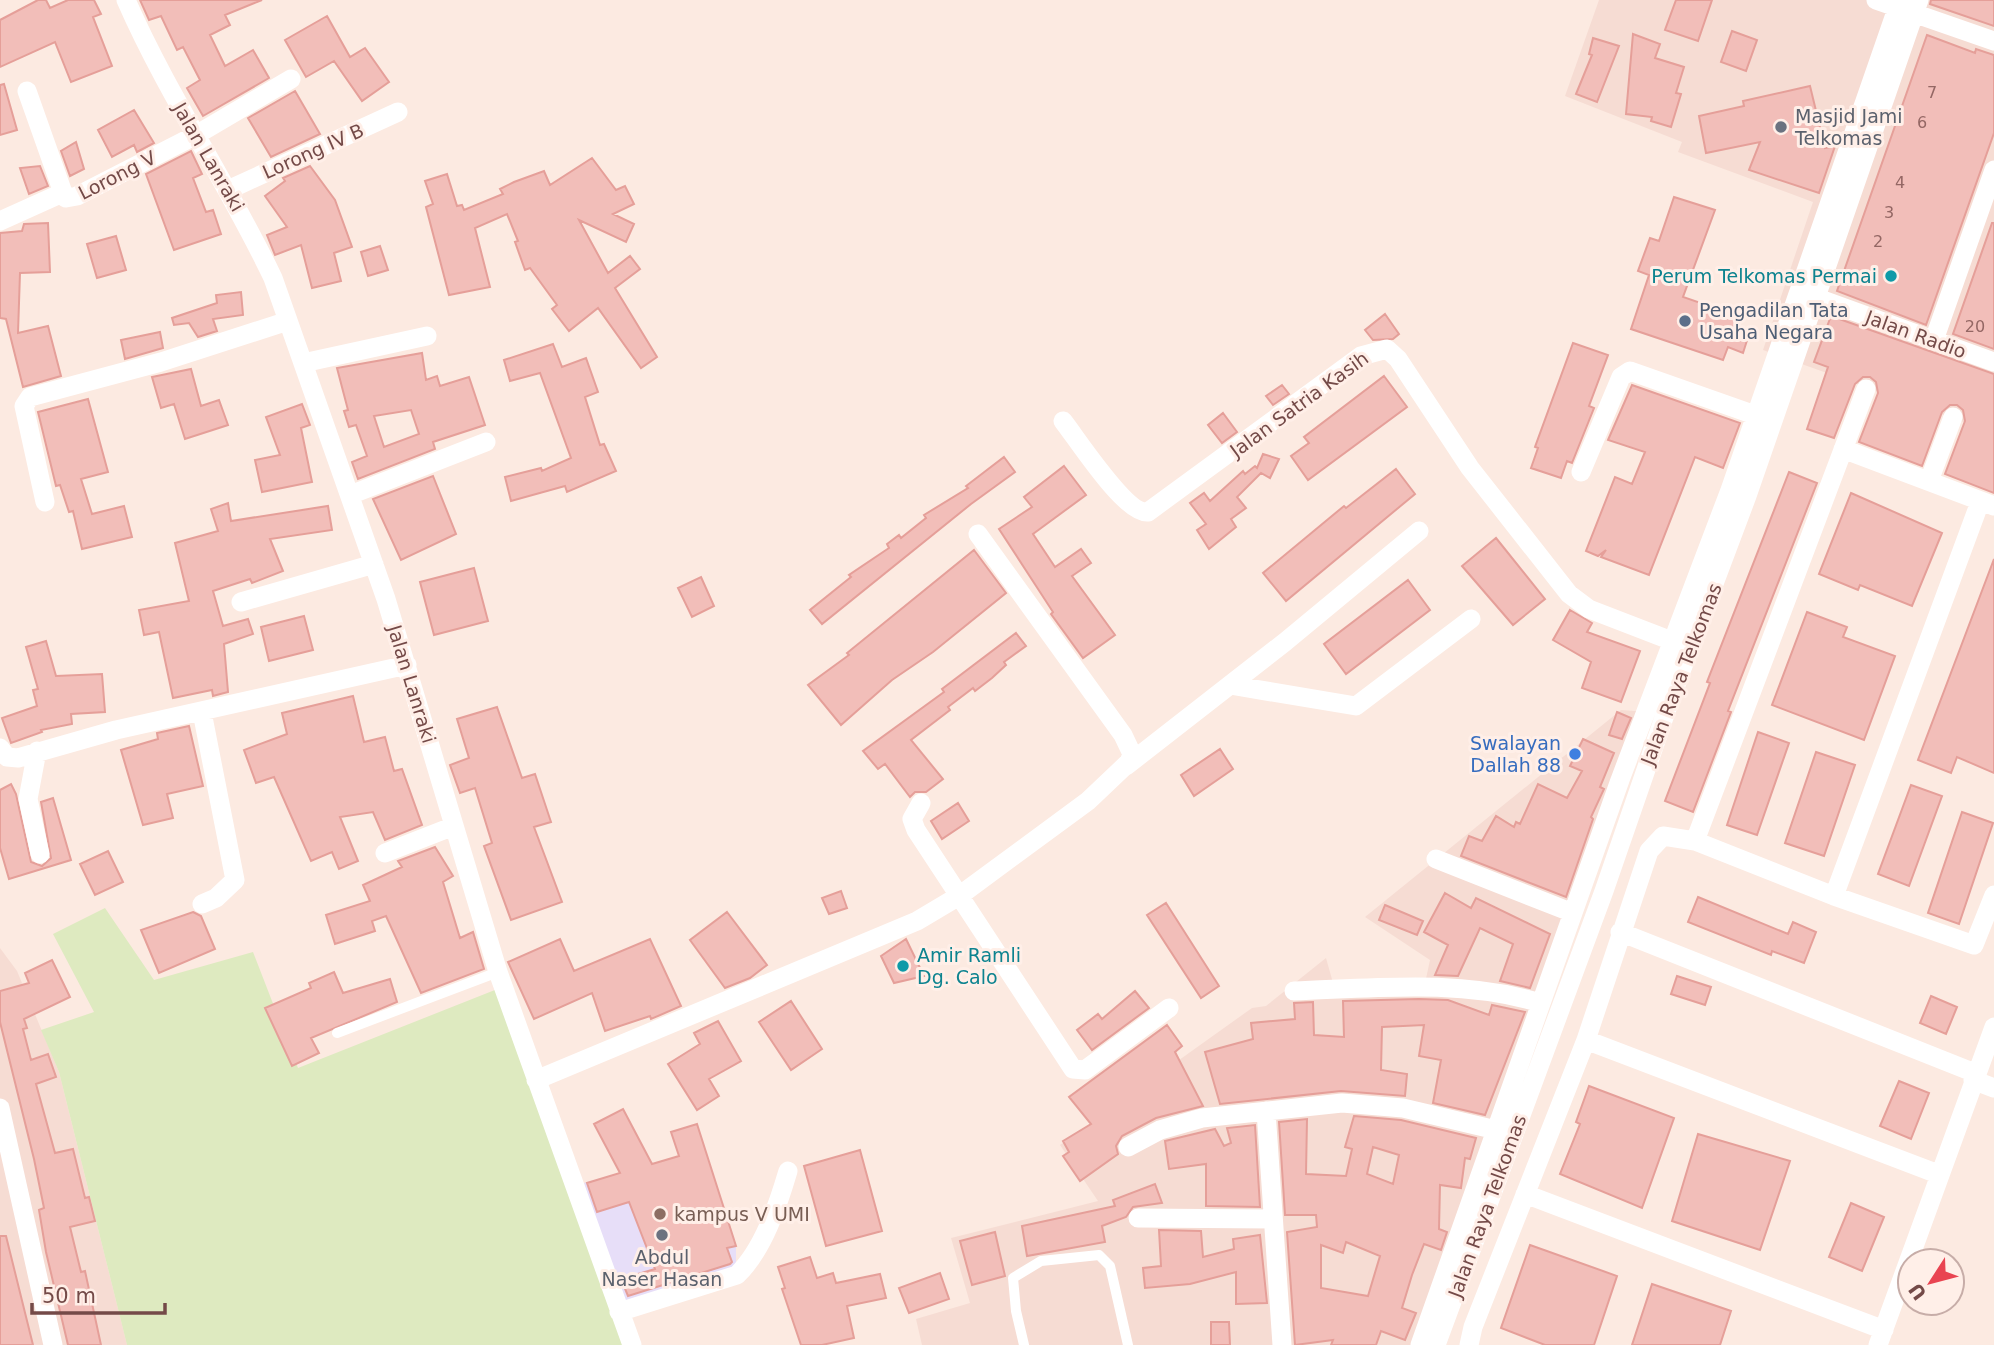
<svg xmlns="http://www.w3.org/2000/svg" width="1994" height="1345" viewBox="0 0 1994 1345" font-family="'DejaVu Sans',sans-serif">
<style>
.residential{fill:#f6dcd3}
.education{fill:#e7def8}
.green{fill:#deeac0}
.building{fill:#f2beb9;stroke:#e59f99;stroke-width:2;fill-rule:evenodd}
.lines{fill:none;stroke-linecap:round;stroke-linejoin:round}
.lane{stroke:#fff;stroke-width:10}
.street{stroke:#fff;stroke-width:19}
.worship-dot{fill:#6b7280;stroke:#ffefe8;stroke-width:2.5}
.culture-dot{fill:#0f9aa8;stroke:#ffefe8;stroke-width:2.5}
.service-dot{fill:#5c6f8a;stroke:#ffefe8;stroke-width:2.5}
.shop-dot{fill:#3f7fe0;stroke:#ffefe8;stroke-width:2.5}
.education-dot{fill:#8d6e63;stroke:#ffefe8;stroke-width:2.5}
.labels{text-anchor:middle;stroke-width:6;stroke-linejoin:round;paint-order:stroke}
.number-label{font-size:16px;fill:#946764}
.worship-label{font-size:19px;fill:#5b616d;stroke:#ffefe8;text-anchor:start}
.street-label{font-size:19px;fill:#744a48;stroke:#ffefe8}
.culture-label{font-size:19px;fill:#0d838f;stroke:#ffefe8;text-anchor:end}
.service-label{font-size:19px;fill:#4e5e75;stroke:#ffefe8;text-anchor:start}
.shop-label{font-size:19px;fill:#366cbe;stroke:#ffefe8;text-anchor:end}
.education-label{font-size:19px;fill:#785e54;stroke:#ffefe8;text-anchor:start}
</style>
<rect width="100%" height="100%" fill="#fceae1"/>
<path class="residential" d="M1599 0H1994V433L1763 350 1813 202 1678 152 1682 142 1565 96Z
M1621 710 1648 712 1422 1345H922L916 1319 970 1303 951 1238 1098 1201 1060 1145 1252 1008 1266 1006 1326 958 1335 990 1424 988 1430 960 1365 917Z
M0 948 17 971 59 1072 127 1345H0Z"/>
<path class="education" d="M697 1124 736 1246V1271L622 1309 584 1183 679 1156 671 1132Z"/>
<path class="green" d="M105 908 154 980 253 952 298 1068 510 984 628 1345H127L59 1072 41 1030 94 1012 53 934Z"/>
<path class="building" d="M38 0H46L50 8 68 0H94L101 14 93 17 112 66 71 82 55 42 0 67V20Z
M140 0H262L225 15 230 25 210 35 225 66 253 50 269 78 203 116 187 88 200 80 183 47 177 50 161 16 149 20Z
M1676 0H1712L1698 41 1665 30Z
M1931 0H1994V26L1930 4Z
M327 16 350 57 365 48 389 82 362 101 334 61 306 77 285 40Z
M1732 31 1757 40 1746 71 1721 62Z
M1633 34 1660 44 1655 58 1684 67 1676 93 1681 94 1671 127 1651 121 1652 117 1626 114Z
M1927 35 1975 53 1976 49 1994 55V133L1926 325 1837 291Z
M1593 38 1619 46 1597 102 1576 94 1592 55 1589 54Z
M4 84 17 130 0 135V85Z
M1810 86 1825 148 1835 146 1819 193 1749 170 1760 142 1706 153 1699 116 1744 106 1743 101Z
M295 91 320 134 271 157 248 118Z
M134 110 154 143 137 152 134 145 112 157 98 130Z
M76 142 84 169 70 176 61 151Z
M191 151 202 174 193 178 206 212 213 210 221 234 174 250 146 174Z
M592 158 616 190 625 186 634 204 613 214 634 224 626 242 579 220 608 273 630 256 640 269 615 288 657 357 641 368 598 308 569 331 552 309 557 305 530 268 525 270 515 242 518 241 507 214 475 228 490 287 449 295 426 207 433 204 425 181 447 174 457 206 462 205 464 210 503 194 500 189 514 182 544 171 550 185Z
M40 166 48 186 29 194 20 168Z
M310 166 335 200 352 247 334 253 341 281 312 288 301 245 275 255 267 235 287 227 265 196 285 181 283 178Z
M1674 197 1715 210 1683 297 1738 316 1735 326 1750 331 1743 353 1728 347 1723 360 1631 329 1649 275 1638 271 1650 238 1659 241Z
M48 223 50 272 20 273 18 333 48 326 61 376 23 387 6 319 0 318V233L22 231 24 224Z
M1992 223H1994V349L1953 334Z
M116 236 126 270 97 278 87 244Z
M380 246 388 270 368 276 361 252Z
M241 292 243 315 213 319 217 331 198 337 189 323 174 325 172 318 217 303 216 295Z
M1385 314 1399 334 1393 339 1373 340 1365 330Z
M1831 316 1994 374V493L1945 474 1965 421 1963 410 1957 405H1950L1942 412 1922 466 1859 442 1878 393 1876 382 1870 377H1863L1855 384 1834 438 1807 429 1828 367 1814 362Z
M160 332 163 348 125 359 121 340Z
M1573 343 1608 355 1589 406 1594 408 1572 463 1567 461 1561 478 1531 468 1538 448 1535 447Z
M553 344 562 367 586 358 598 392 585 397 600 445 604 444 616 471 567 492 565 486 511 501 505 477 541 468 542 471 571 458 540 373 510 381 504 360Z
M422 353 426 380 437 376 440 386 469 377 485 425 433 442 435 449 358 479 352 462 367 456 356 425 349 427 344 411 348 410 337 368ZM411 410 419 434 384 447 374 416Z
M191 369 201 406 219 400 228 425 185 439 174 404 161 408 152 377Z
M1384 376 1407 407 1308 480 1291 456 1309 443 1304 437Z
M1282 385 1289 394 1273 405 1266 396Z
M1632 385 1740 423 1723 468 1695 457 1649 575 1601 557 1606 550 1598 556 1586 551 1615 477 1632 484 1645 452 1608 440Z
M88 399 108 472 81 479 92 514 124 506 132 537 82 549 73 511 69 512 60 485 56 486 38 412Z
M302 404 310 425 301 428 312 482 262 492 255 460 280 455 266 417Z
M1223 413 1237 432 1222 443 1208 425Z
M1263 454 1279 459 1270 478 1261 473 1237 497 1246 508 1231 519 1236 527 1209 549 1197 530 1206 524 1190 503 1204 493 1210 501 1243 471 1245 474 1255 466 1257 468Z
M1004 457 1015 472 971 504 822 624 810 610 851 577 849 575 889 548 887 544 899 535 901 538 926 518 924 515 968 488 966 486Z
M1064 466 1086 495 1033 534 1055 567 1081 549 1091 563 1072 576 1115 635 1083 658 1051 614 1053 612 999 529 1032 507 1024 497Z
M1396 469 1415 494 1286 601 1263 573 1344 506 1346 508Z
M1789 472 1817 483 1728 711 1731 712 1693 812 1665 801 1710 683 1707 682Z
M433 476 456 534 401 560 373 499Z
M1851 493 1942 533 1912 606 1860 585 1858 590 1819 574Z
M228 503 231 521 328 506 332 530 270 539 283 571 252 583 250 579 213 591 223 626 248 619 253 634 224 644 228 692 213 696 212 690 173 698 159 632 144 635 139 610 189 601 175 543 218 531 211 509Z
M1496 538 1545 599 1513 625 1462 566Z
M974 550 1006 593 933 652 892 680 841 725 808 685 849 655 847 653Z
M1994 559V773L1957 757 1951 773 1918 760Z
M474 568 488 621 434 635 420 582Z
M701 577 714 606 692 617 678 588Z
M1408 580 1430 610 1346 674 1324 644Z
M1570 610 1592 623 1587 632 1640 651 1621 702 1582 688 1591 662 1553 640Z
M1807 612 1847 627 1843 637 1895 656 1864 740 1772 705Z
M304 616 313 650 269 661 261 627Z
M1016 633 1026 646 1004 662 1006 665 992 678 975 691 973 688 948 707 950 710 911 740 943 779 926 792H915L910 797 885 764 878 769 863 751 944 692 942 689Z
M46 641 56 676 102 674 105 712 71 714 72 724 41 730 42 732 11 743 2 718 37 706 33 690 38 689 26 647Z
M353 696 364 742 385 737 394 771 402 769 422 825 385 840 373 812 340 817 358 861 339 869 332 852 311 861 274 777 256 783 244 750 287 734 282 713Z
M497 707 522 778 535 774 551 822 534 827 562 902 511 920 484 846 492 843 475 788 460 793 450 765 469 758 457 719Z
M1617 712 1631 718 1622 739 1609 735Z
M189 726 203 786 167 794 173 818 143 825 121 750 158 739 157 733Z
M1758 732 1789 743 1757 835 1727 825Z
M1583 739 1614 753 1600 787 1604 789 1591 817 1593 819 1566 897 1461 856 1469 836 1482 841 1496 816 1514 827 1516 822 1520 824 1538 784 1567 798 1582 771 1570 766Z
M1220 749 1233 769 1194 796 1181 775Z
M1816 752 1855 765 1824 856 1785 843Z
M11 784 16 794 31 862 42 866 51 858 41 802 53 798 71 860 9 879 0 848V790Z
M1911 785 1942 796 1909 886 1878 874Z
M958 803 969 821 942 839 931 821Z
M1962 812 1993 823 1959 924 1928 913Z
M435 847 453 876 443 882 460 938 473 932 484 969 421 993 386 916 372 921 375 931 335 944 326 915 370 901 363 885 402 867 398 861Z
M108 851 123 882 95 895 80 864Z
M841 891 847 908 829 914 822 898Z
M1445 893 1471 908 1476 898 1550 934 1530 988 1500 981 1513 944 1480 928 1458 976 1435 975 1448 945 1424 932Z
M1698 897 1788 934 1793 922 1816 932 1804 963 1772 951 1771 955 1688 922Z
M1166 903 1219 986 1201 998 1147 915Z
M1385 905 1423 921 1417 935 1379 920Z
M193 912 201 916 215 949 159 973 141 930Z
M727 912 767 965 750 978 725 988 690 940Z
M560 939 574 971 650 939 681 1006 651 1019 650 1016 605 1031 592 993 534 1019 508 962Z
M906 939 924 976 894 983 881 956Z
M52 960 70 997 24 1019 27 1028 23 1029 31 1060 48 1054 56 1077 36 1084 55 1153 73 1149 85 1198 89 1197 95 1221 70 1227 81 1272 85 1271 101 1345H68L46 1252 39 1210 44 1208 34 1159 0 1022V991L29 983 25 973Z
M334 972 343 993 390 979 397 1002 311 1038 319 1053 292 1066 265 1008 311 988 309 983Z
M1677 976 1711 987 1705 1005 1671 994Z
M1135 991 1149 1008 1092 1050 1077 1030 1098 1014 1102 1019Z
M1931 996 1957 1007 1946 1034 1920 1023Z
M1419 999 1448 1000 1489 1015 1492 1005 1525 1012 1485 1115 1433 1103 1441 1060 1419 1056 1424 1025 1382 1027 1381 1070 1407 1074 1405 1096 1341 1091 1220 1104 1205 1052 1253 1039 1251 1023 1295 1019 1294 1003 1313 1002 1314 1035 1344 1037 1343 1001Z
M791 1001 822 1049 791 1070 759 1022Z
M718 1021 741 1061 709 1079 719 1096 697 1110 668 1064 700 1044 694 1033Z
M1167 1025 1182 1046 1175 1052 1203 1106 1156 1118 1122 1136 1116 1146 1118 1154 1080 1181 1063 1156 1069 1152 1063 1141 1091 1124 1069 1097Z
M1899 1081 1929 1093 1911 1139 1880 1126Z
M1589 1086 1674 1118 1642 1208 1560 1174 1580 1124 1576 1122Z
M623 1109 652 1164 679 1156 671 1132 697 1124 736 1246 727 1248 732 1262 730 1264 628 1296 621 1279 655 1269 629 1202 597 1212 587 1183 620 1173 594 1124Z
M1354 1116 1401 1120 1476 1138 1470 1159 1465 1158 1461 1188 1440 1185 1439 1229 1447 1232 1441 1250 1424 1244 1412 1275 1402 1308 1416 1313 1405 1340 1381 1331 1376 1345H1331L1333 1340 1295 1345 1287 1232 1317 1227 1316 1215H1285L1279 1122 1307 1119 1306 1174 1346 1176 1352 1149 1345 1147ZM1373 1147 1399 1155 1393 1184 1367 1174ZM1346 1242 1380 1256 1368 1296 1321 1288V1245L1343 1253Z
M1255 1125 1260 1207 1206 1206V1164L1169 1169 1165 1141 1215 1129 1224 1146 1231 1143 1227 1128Z
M1698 1134 1790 1161 1760 1250 1672 1221Z
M860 1150 882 1231 826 1246 804 1166Z
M1155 1184 1162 1203 1133 1207 1126 1217 1102 1226 1105 1242 1027 1256 1022 1226 1115 1206 1113 1200Z
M1851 1203 1884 1217 1862 1271 1829 1257Z
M1159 1230 1201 1231 1203 1257 1234 1249 1233 1239 1260 1235 1267 1303 1236 1304V1272L1190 1284 1145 1288 1143 1268 1161 1266Z
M995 1232 1005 1276 972 1285 960 1241Z
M0 1236H6L33 1345H0Z
M1530 1245 1617 1276 1594 1345H1545L1501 1328Z
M810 1257 817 1278 833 1273 836 1283 880 1274 886 1298 847 1306 854 1338 822 1345H801L782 1289 785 1288 778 1267Z
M940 1273 949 1299 909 1313 899 1288Z
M1652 1284 1731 1311 1720 1345H1632Z
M1211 1322H1229L1230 1345H1211Z"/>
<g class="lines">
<path class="lane" d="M337 1033 498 972
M1024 1345 1016 1311 1013 1278 1041 1261 1099 1255 1110 1266 1128 1345"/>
<path class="street" d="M126 0C168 96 228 183 273 278L386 599 498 972 632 1345
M1876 0 1994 41
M27 91 62 190 60 194
M228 190 398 112
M60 194 66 198 77 196 196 135 291 79
M0 221 60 194
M1806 294 1994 362
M1934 340 1994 170
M303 363 427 336
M1063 421C1078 440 1126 515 1148 512L1361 356 1387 349 1398 359 1470 468 1569 594 1589 609 1672 641
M1843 449 1994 506
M1581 472 1621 377 1630 371 1755 415
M1929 481 1953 417
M350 495 486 442
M45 502 24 406 30 397 161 362 288 321
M241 602 374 564
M1230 685 1356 706 1471 619
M0 748 7 757 18 758 116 730 407 665
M37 751 28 799 40 854
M1126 766 1285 642 1419 531
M921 803 912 819 916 830 1073 1069 1085 1070 1169 1008
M1695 841 1866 389
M385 853 454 826
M1436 859 1573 913
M1834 896 1980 502
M202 904 216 898 235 880 202 712
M1620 932 1975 1073
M1294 991C1377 988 1461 979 1541 1003
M1586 1040 1938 1174
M536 1080 917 921 959 896 1088 801 1129 762 1132 754 1123 735 978 534
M1973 1080 1994 1088
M0 1108 53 1345
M1266 1111 1282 1345
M1128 1147 1160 1130 1202 1118 1342 1103 1403 1108 1509 1133
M1525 1194 1884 1330
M1138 1218 1273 1219
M619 1312 737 1275C763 1250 778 1205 788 1171
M1420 1345 1620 780 1730 490 1900 0
M1436 1345 1604 891 1668 706 1747 496 1919 0
M1469 1345 1473 1327 1586 1040 1649 851 1663 836 1695 841 1834 896 1974 945 1994 895
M1878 1345 1994 1027"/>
</g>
<g class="worship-dot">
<circle cx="1781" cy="127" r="7"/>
<circle cx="662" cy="1235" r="7"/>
</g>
<g class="culture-dot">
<circle cx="1891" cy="276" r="7"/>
<circle cx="903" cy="966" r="7"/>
</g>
<circle class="service-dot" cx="1685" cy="321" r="7"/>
<circle class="shop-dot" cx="1575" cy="754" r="7"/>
<circle class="education-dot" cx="660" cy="1214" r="7"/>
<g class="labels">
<g class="number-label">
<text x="1932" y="98">7</text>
<text x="1922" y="128">6</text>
<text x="1900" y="188">4</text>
<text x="1889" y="218">3</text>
<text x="1878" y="247">2</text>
<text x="1975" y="332">20</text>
</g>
<g class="worship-label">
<text x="1795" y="123">Masjid Jami<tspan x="1795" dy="22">Telkomas</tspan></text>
<text x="662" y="1264" text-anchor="middle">Abdul<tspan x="662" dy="22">Naser Hasan</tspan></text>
</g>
<g class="street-label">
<text transform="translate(313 151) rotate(-24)" y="7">Lorong IV B</text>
<text transform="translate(209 157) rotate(60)" y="7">Jalan Lanraki</text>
<text transform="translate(117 175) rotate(-27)" y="7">Lorong V</text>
<text transform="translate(1916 334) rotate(20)" y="7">Jalan Radio</text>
<text transform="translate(1299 404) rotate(-36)" y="7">Jalan Satria Kasih</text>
<text transform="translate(1681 674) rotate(-69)" y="7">Jalan Raya Telkomas</text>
<text transform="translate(412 684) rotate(73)" y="7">Jalan Lanraki</text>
<text transform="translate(1487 1206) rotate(-70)" y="7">Jalan Raya Telkomas</text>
</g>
<g class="culture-label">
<text x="1877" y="283">Perum Telkomas Permai</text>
<text x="917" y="962" text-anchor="start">Amir Ramli<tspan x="917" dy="22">Dg. Calo</tspan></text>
</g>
<g class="service-label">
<text x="1699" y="317">Pengadilan Tata<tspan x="1699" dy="22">Usaha Negara</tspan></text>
</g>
<g class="shop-label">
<text x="1561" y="750">Swalayan<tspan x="1561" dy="22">Dallah 88</tspan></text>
</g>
<g class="education-label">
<text x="674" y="1221">kampus V UMI</text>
</g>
</g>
<g transform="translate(1931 1282) rotate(234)"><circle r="33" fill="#ffefe8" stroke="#c7ada8" stroke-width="2"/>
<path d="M0-5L12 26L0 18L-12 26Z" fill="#e94451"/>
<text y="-10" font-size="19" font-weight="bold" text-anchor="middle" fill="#744a48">U</text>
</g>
<path d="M32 1303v10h133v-10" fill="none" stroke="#744a48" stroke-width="3.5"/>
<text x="42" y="1303" font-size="21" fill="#744a48" stroke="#ffefe8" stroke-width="5" paint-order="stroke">50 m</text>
</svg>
